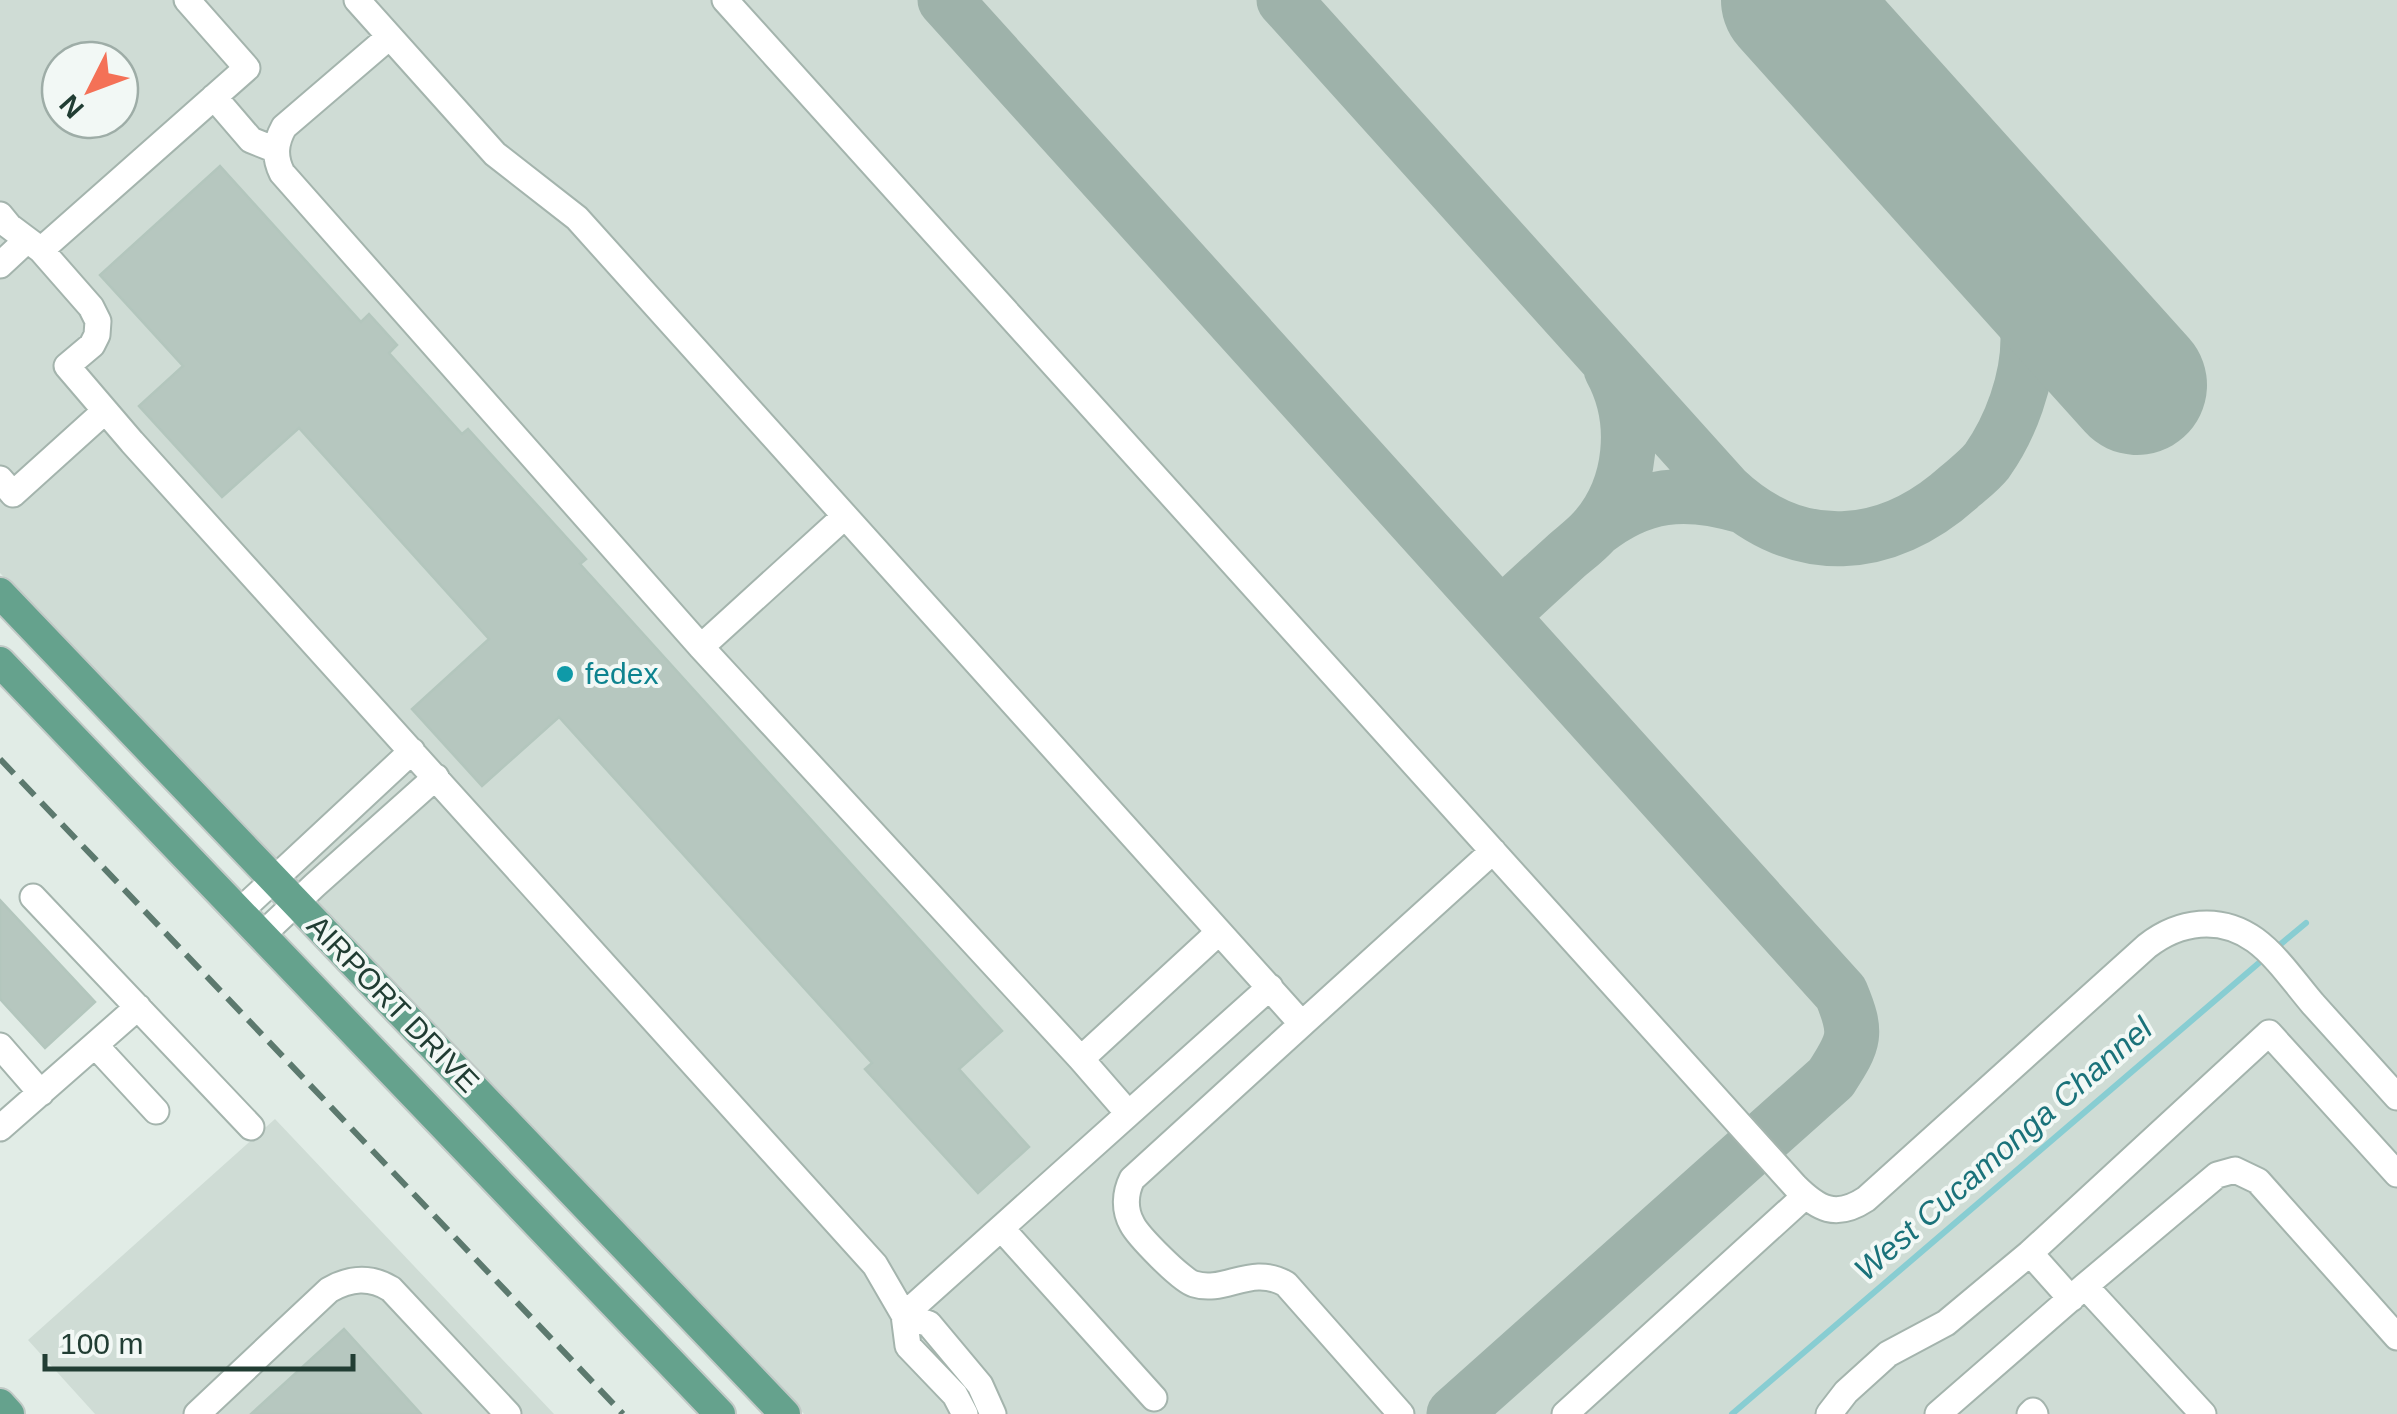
<svg xmlns="http://www.w3.org/2000/svg" width="2397" height="1414" viewBox="0 0 2397 1414" font-family="Helvetica,sans-serif">
<style>
.built{fill:#cfdcd5;fill-rule:evenodd}
.lines{fill:none;stroke-linecap:round;stroke-linejoin:round}
.stream{stroke:#88cdd2;stroke-width:6}
.taxiway{stroke:#9eb2aa;stroke-width:55}
.runway{stroke:#9eb2aa;stroke-width:140}
.building{fill:#b6c7bf;stroke:#b3c6bd;stroke-width:2.5}
.minor-casing{stroke:#a4b4ad;stroke-width:29}
.major-casing{stroke:#c1c9c6;stroke-width:34}
.minor{stroke:#fff;stroke-width:25}
.major{stroke:#65a28d;stroke-width:30}
.rail{stroke:#5c796e;stroke-width:6;stroke-dasharray:20 10;stroke-linecap:butt}
.culture-dot{fill:#0f9aa8;stroke:#f2f8f5;stroke-width:4}
.labels{text-anchor:middle;stroke-width:8;stroke-linejoin:round;paint-order:stroke}
.culture-label{font-size:30px;fill:#0d838f;stroke:#f2f8f5;text-anchor:start}
.street-label{font-size:30px;fill:#213d33;stroke:#f2f8f5}
.water-label{font-size:32px;font-style:italic;fill:#1a727a;stroke:#f2f8f5}
</style>
<rect width="100%" height="100%" fill="#e1ece6"/>
<path class="built" d="M0 0H2397V1414H804L0 573ZM60 60H120V120H60Z
M275 1119 554 1414H95L28 1340Z"/>
<g class="lines">
<path class="stream" d="M2276 948 2306 923
M1732 1414 2267 956"/>
<path class="taxiway" d="M945 0 1841 993C1858 1034 1855 1041 1831 1078L1454 1414
M1284 0 1725 490C1798 559 1887 552 1959 487 1968 479 1979 471 1987 461 2011 427 2028 380 2028 339 2027 293 2007 255 1986 216
M1595 530C1642 493 1685 489 1742 506
M1501 616C1522 596 1543 577 1565 557 1574 549 1585 541 1594 531 1633 487 1639 420 1611 369"/>
<path class="runway" d="M1791 0 2137 385"/>
</g>
<path class="building" d="M220 166 361 322 369 314 397 345 389 353 462 434 468 429 586 559 580 564 1002 1031 959 1069 1029 1147 978 1193 865 1069 872 1063 559 717 482 786 412 709 489 639 299 428 222 497 139 406 183 366 100 275Z
M0 900 95 1002 45 1048 0 999Z
M344 1329 421 1414H251Z"/>
<g class="lines">
<g class="minor-casing">
<path id="minor" d="M357 0 495 154 577 218 1302 1024 1132 1179C1125 1193 1124 1210 1132 1224 1138 1236 1182 1281 1194 1284 1225 1294 1251 1264 1286 1284L1401 1414
M725 0 1795 1186C1818 1209 1836 1219 1866 1199L2147 946C2179 921 2220 915 2255 940 2277 956 2295 983 2313 1004 2341 1035 2369 1066 2397 1097
M389 37 284 127C275 143 274 157 282 173L701 647 1081 1059 1219 932
M214 97 251 140 276 150
M0 215 9 226 41 250 91 307 98 321 97 335 92 345 67 366 132 442 875 1265 904 1315 908 1346 955 1395 965 1414
M41 250 247 68 187 0
M0 265 27 240
M0 479 13 494 105 411
M701 647 845 516
M33 897 251 1127
M238 913 412 751
M261 936 315 885 436 777
M1302 1024 1493 851
M95 1045 156 1111
M0 1046 41 1093
M1081 1059 1128 1113
M0 1128 138 1007
M1001 1228 1154 1398
M2085 1286 2203 1414
M2071 1299 2030 1253 2269 1033 2397 1174
M904 1315 1270 987
M904 1315 929 1324 980 1385 993 1414
M197 1414 329 1290C350 1278 370 1276 391 1289L508 1414
M1565 1414 1805 1196
M1829 1414 1846 1392 1888 1354 1946 1323 2030 1253
M1938 1414 2085 1286 2217 1175 2235 1170 2258 1181 2397 1337
M2030 1414 2033 1411 2035 1414"/>
</g>
<g class="major-casing">
<path id="major" d="M0 593 785 1414
M0 662 720 1414
M0 1404 9 1414"/>
</g>
<use href="#minor" class="minor"/>
<use href="#major" class="major"/>
<path class="rail" d="M0 759 623 1414"/>
</g>
<circle class="culture-dot" cx="565" cy="674" r="10"/>
<g class="labels">
<g class="culture-label">
<text x="585" y="684">fedex</text>
</g>
<g class="street-label">
<text transform="translate(393 1004) rotate(46)" y="10">AIRPORT DRIVE</text>
</g>
<g class="water-label">
<text transform="translate(2003 1149) rotate(-41)" y="11">West Cucamonga Channel</text>
</g>
</g>
<g transform="translate(90 90) rotate(228)"><circle r="48" fill="#f2f8f5" stroke="#9eada7" stroke-width="2.5"/>
<path d="M0-8L18 38L0 25L-18 38Z" fill="#f47157"/>
<text y="-15" font-size="28" font-weight="bold" text-anchor="middle" fill="#213d33">N</text>
</g>
<path d="M45 1354v15h308v-15" fill="none" stroke="#213d33" stroke-width="5"/>
<text x="60" y="1354" font-size="30" fill="#213d33" stroke="#f2f8f5" stroke-width="8" paint-order="stroke">100 m</text>
</svg>
